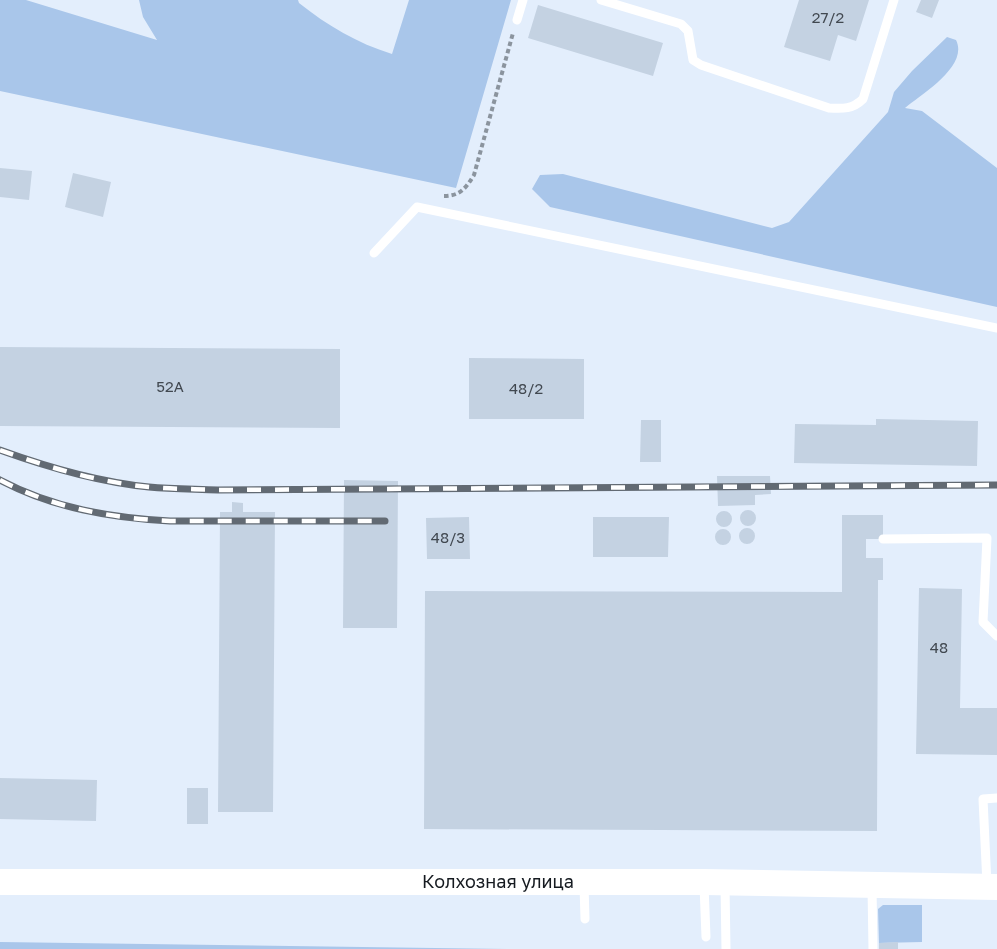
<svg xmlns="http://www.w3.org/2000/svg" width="997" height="949" viewBox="0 0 997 949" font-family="'Golos Text',sans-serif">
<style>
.green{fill:#a9c6ea}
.building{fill:#c4d2e2}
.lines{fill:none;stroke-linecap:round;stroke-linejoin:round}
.path{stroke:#8b949e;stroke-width:4;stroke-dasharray:4.5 3;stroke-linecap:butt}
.lane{stroke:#fff;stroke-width:9}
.secondary{stroke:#fff;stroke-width:26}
.rail-casing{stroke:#626a73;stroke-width:7}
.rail{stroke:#fff;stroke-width:4.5;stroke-dasharray:14;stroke-linecap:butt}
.labels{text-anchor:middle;stroke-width:4.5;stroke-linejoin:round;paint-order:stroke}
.number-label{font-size:15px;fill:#414850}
.street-label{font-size:18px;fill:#151a20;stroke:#fff}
</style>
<rect width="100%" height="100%" fill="#e3eefc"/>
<path class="green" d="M0 0H26L157 40 143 17 139 0H298L299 3C328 26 357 43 392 54L409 0H511L456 188 0 91Z
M947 37 956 40C969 66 922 94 905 108L922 111 997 168V307L550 207 532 189 540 175 563 174 772 228 789 222 888 112 894 92 912 71Z
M883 905H922V942L879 943 878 909Z
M0 942 507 949H0Z"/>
<path class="building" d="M799 0H869L856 41 838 35 830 61 784 47Z
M921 0H939L932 18 916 12Z
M538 5 663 43 653 76 528 38Z
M0 168 32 171 29 200 0 197Z
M73 173 111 182 103 217 65 207Z
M0 347 340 349V428L0 426Z
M469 358 584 359V419H469Z
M876 419 978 421 977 466 794 463 795 424 876 425Z
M641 420H661V462H640Z
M717 476H770L771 494 755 495V505L718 506Z
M344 480 398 481 397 628H343Z
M232 502 243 503V512H275L273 812H218L220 512H232Z
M740 518a8 8 0 1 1 16 0a8 8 0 1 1-16 0Z
M716 519a8 8 0 1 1 16 0a8 8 0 1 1-16 0Z
M842 515H883V539H866V558H883V580H878L877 831 424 829 425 591 842 592Z
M469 517 470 559H427L426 518Z
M593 517H669L668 557H593Z
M739 536a8 8 0 1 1 16 0a8 8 0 1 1-16 0Z
M715 537a8 8 0 1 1 16 0a8 8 0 1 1-16 0Z
M919 588 962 589 960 708H997V755L916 754Z
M0 778 97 780 96 821 0 819Z
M187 788H208V824H187Z
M898 942V949H879V943Z"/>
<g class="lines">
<path class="path" d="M444 196C460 196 466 188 474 175L513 33"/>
<path class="lane" d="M601 0 681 24 688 31 693 60 701 65 829 108C843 109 853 109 863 99L894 0
M517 20 523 0
M374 253 417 207 997 328
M883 539 987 538 983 622 997 636
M584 885 585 919
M704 885 706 937
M725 885 726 949
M987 885 983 799 997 798
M872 887 873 949"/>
<path class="secondary" id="s1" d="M0 882H704L997 887"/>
<g class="rail-casing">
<path id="rail" d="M0 450C47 467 98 482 149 487 172 489 195 489 218 490L997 485
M0 480C53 508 111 518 170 521H385"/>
</g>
<use href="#rail" class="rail"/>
</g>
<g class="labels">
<g class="number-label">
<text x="828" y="23">27/2</text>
<text x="170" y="392">52А</text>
<text x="526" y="394">48/2</text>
<text x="448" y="543">48/3</text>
<text x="939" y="653">48</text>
</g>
<g class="street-label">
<text dy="6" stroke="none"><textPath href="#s1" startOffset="498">Колхозная улица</textPath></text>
</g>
</g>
</svg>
